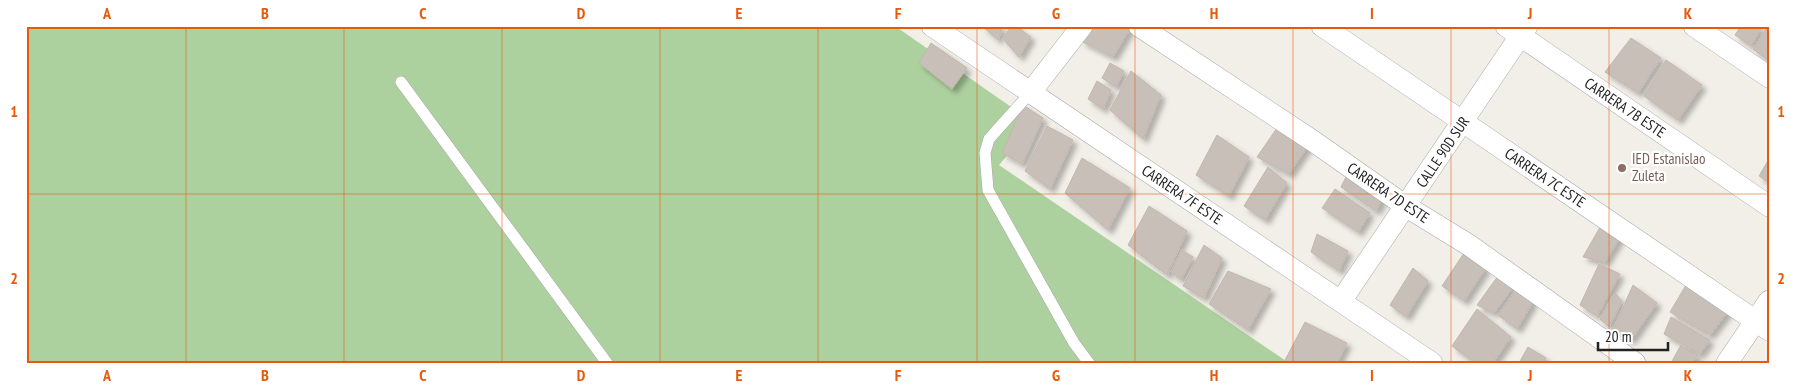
<svg xmlns="http://www.w3.org/2000/svg" width="1795" height="389" viewBox="0 0 1795 389" font-family="'PT Sans Narrow',sans-serif">
<style>
.forest{fill:#add19e}
.building{fill:#c7bfb8;stroke:#c4b6ab;filter:url(#shadow)}
.lines{fill:none;stroke-linecap:round;stroke-linejoin:round}
.service-casing{stroke:#a9a9a9;stroke-width:12}
.minor-casing{stroke:#a9a9a9;stroke-width:22}
.service{stroke:#fff;stroke-width:11}
.minor{stroke:#fff;stroke-width:21}
.grid{fill:none;stroke:#e8590c;stroke-width:1;stroke-opacity:0.55}
.education-dot{fill:#8d6e63;stroke:#fff;stroke-width:2}
.labels{text-anchor:middle;stroke-width:4.5;stroke-linejoin:round;paint-order:stroke}
.street-label{font-size:15px;fill:#222;stroke:#fff}
.education-label{font-size:15px;fill:#785e54;stroke:#fff;text-anchor:start}
.neatline{fill:none;stroke:#e8590c;stroke-width:2}
.grid-label{font-size:16px;text-anchor:middle;font-weight:bold;fill:#e8590c}
</style>
<defs>
<filter id="shadow"><feDropShadow dx="4.5" dy="4.5" stdDeviation="2.5" flood-color="#0004"/></filter>
</defs>
<rect width="100%" height="100%" fill="#f2efe9"/>
<path class="forest" d="M26 26H895L1034 123 999 165 1289 363H26Z"/>
<path class="building" d="M982 26H1003L998 40Z
M1011 26H1016L1031 37 1019 57 1003 39Z
M1091 26H1130L1131 27 1113 57 1081 41Z
M1741 26H1763L1751 46 1735 35Z
M1768 26H1769V61L1753 49Z
M1631 38 1661 58 1638 93 1605 72Z
M931 43 967 68 952 89 919 63Z
M1666 60 1702 85 1678 120 1644 96Z
M1110 63 1124 71 1116 87 1102 78Z
M1131 71 1161 95 1143 139 1110 110Z
M1097 81 1111 90 1103 109 1088 99Z
M1023 105 1043 118 1022 164 1002 153Z
M1047 126 1073 140 1050 189 1025 171Z
M1277 128 1310 143 1289 174 1257 157Z
M1217 135 1249 157 1229 196 1196 175Z
M1082 158 1130 188 1108 230 1065 193Z
M1769 159V183L1759 176Z
M1268 167 1287 183 1265 220 1244 206Z
M1347 175 1385 194 1376 211 1341 187Z
M1335 189 1370 213 1358 232 1322 208Z
M1149 206 1187 231 1167 275 1128 245Z
M1603 222 1621 236 1605 262 1583 257Z
M1317 234 1348 251 1339 271 1311 252Z
M1204 245 1222 258 1204 298 1183 286Z
M1182 250 1193 257 1181 280 1171 272Z
M1466 250 1486 268 1464 301 1442 286Z
M1599 264 1620 274 1597 316 1580 305Z
M1413 268 1428 281 1406 317 1390 305Z
M1228 271 1271 289 1248 330 1209 304Z
M1498 276 1514 286 1494 313 1477 305Z
M1689 280 1729 310 1710 335 1670 312Z
M1633 285 1657 303 1631 340 1613 330Z
M1517 289 1534 300 1517 329 1498 315Z
M1615 293 1622 301 1609 327 1600 319Z
M1477 309 1511 337 1493 363H1475L1452 346Z
M1671 317 1710 340 1700 354 1664 334Z
M1305 322 1347 343 1337 363H1290L1285 360Z
M1681 345 1697 356 1693 363H1671Z
M1528 347 1546 358 1543 363H1519Z"/>
<g class="lines">
<g class="service-casing">
<path id="service" d="M401 82 607 363
M1030 93 989 139 985 153 988 190 1074 343 1089 363"/>
</g>
<g class="minor-casing">
<path id="minor" d="M932 26 1432 363
M1139 26 1313 141 1407 207 1469 245 1635 363
M1322 26 1769 330
M1506 26 1769 206
M1694 26 1769 77
M1030 93 1082 26
M1341 301 1527 26
M1727 363 1769 301"/>
</g>
<use href="#service" class="service"/>
<use href="#minor" class="minor"/>
</g>
<path class="grid" d="M186 26V363M344 26V363M502 26V363M660 26V363M818 26V363M977 26V363M1135 26V363M1293 26V363M1451 26V363M1609 26V363M26 194H1769"/>
<circle class="education-dot" cx="1622" cy="168" r="5"/>
<g class="labels">
<g class="street-label">
<text transform="translate(1625 108) rotate(34)" y="5">CARRERA 7B ESTE</text>
<text transform="translate(1443 152) rotate(-56)" y="5">CALLE 90D SUR</text>
<text transform="translate(1545 178) rotate(34)" y="5">CARRERA 7C ESTE</text>
<text transform="translate(1388 193) rotate(34)" y="5">CARRERA 7D ESTE</text>
<text transform="translate(1182 195) rotate(34)" y="5">CARRERA 7F ESTE</text>
</g>
<g class="education-label">
<text x="1632" y="164">IED Estanislao<tspan x="1632" dy="17">Zuleta</tspan></text>
</g>
</g>
<rect width="1795" height="389" fill="none" stroke="#ffffff" stroke-width="55"/>
<path d="M1598 342v8h70v-8" fill="none" stroke="#222222" stroke-width="2.5"/>
<text x="1605" y="342" font-size="15" fill="#222222" stroke="#ffffff" stroke-width="4" paint-order="stroke">20 m</text>
<rect x="28" y="28" width="1740" height="334" class="neatline"/>
<g class="grid-label">
<text x="107" y="19">A</text>
<text x="265" y="19">B</text>
<text x="423" y="19">C</text>
<text x="581" y="19">D</text>
<text x="739" y="19">E</text>
<text x="898" y="19">F</text>
<text x="1056" y="19">G</text>
<text x="1214" y="19">H</text>
<text x="1372" y="19">I</text>
<text x="1530" y="19">J</text>
<text x="1688" y="19">K</text>
<text x="14" y="117">1</text>
<text x="1781" y="117">1</text>
<text x="14" y="284">2</text>
<text x="1781" y="284">2</text>
<text x="107" y="381">A</text>
<text x="265" y="381">B</text>
<text x="423" y="381">C</text>
<text x="581" y="381">D</text>
<text x="739" y="381">E</text>
<text x="898" y="381">F</text>
<text x="1056" y="381">G</text>
<text x="1214" y="381">H</text>
<text x="1372" y="381">I</text>
<text x="1530" y="381">J</text>
<text x="1688" y="381">K</text>
</g>
</svg>
